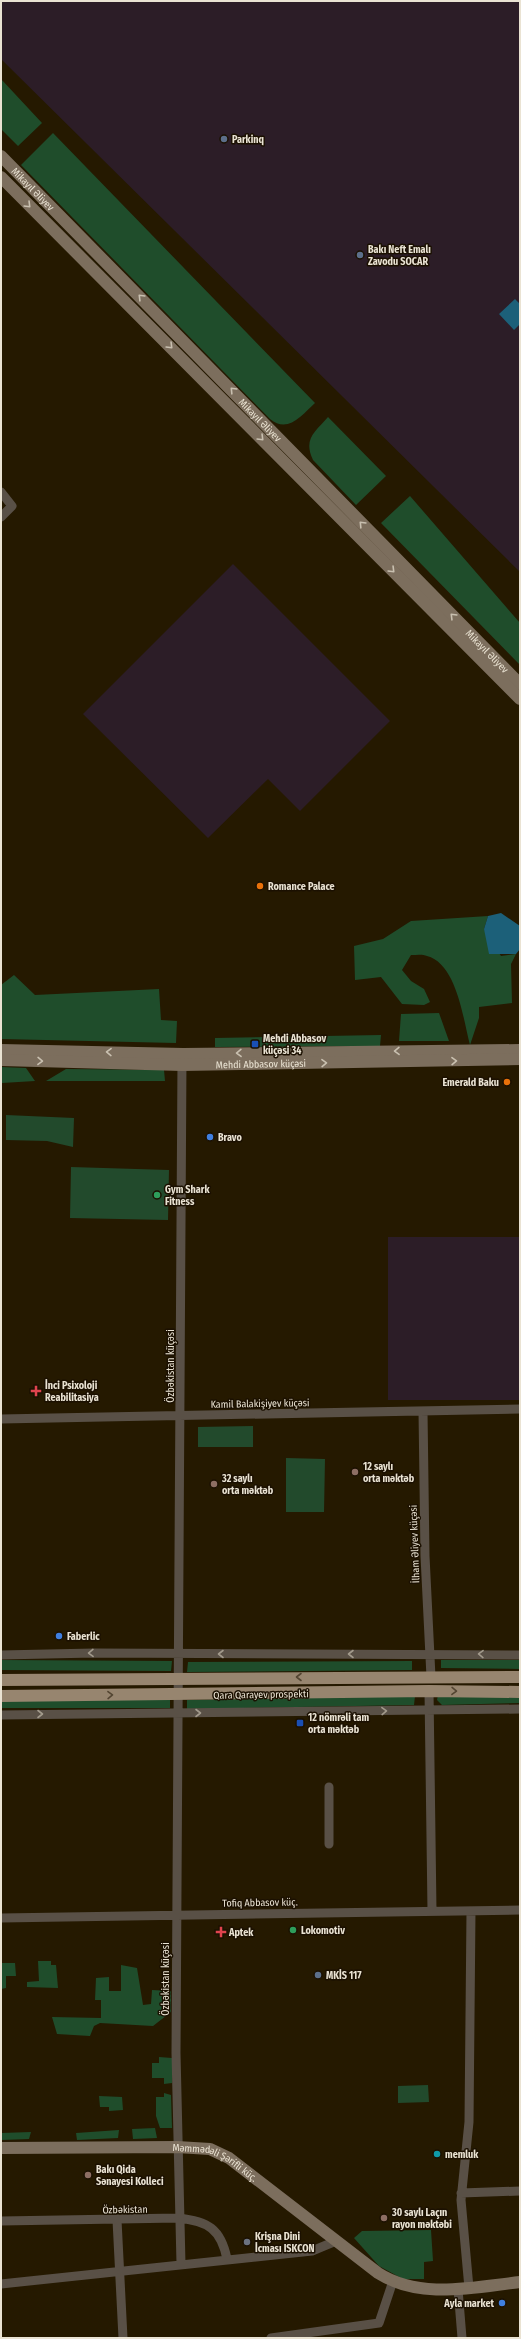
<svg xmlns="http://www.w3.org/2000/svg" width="521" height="2339" viewBox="0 0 521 2339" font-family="'Fira Sans Condensed',sans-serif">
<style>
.industrial{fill:#2c1d27}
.green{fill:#224a2c}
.forest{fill:#1f4d2b}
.water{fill:#1c6079}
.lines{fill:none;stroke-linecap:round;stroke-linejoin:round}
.street{stroke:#595046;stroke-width:9}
.secondary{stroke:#7c6e5d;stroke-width:12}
.primary{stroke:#97856f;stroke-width:12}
.oneway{stroke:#c9c0b0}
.oneway2{stroke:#a29a8c}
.oneway3{stroke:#534532}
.service-dot{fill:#5c6f8a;stroke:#1b1000;stroke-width:1.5}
.food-dot{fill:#e8710a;stroke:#1b1000;stroke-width:1.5}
.transit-dot{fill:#1a4fb4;stroke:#1b1000;stroke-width:1.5}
.shop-dot{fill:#3f7fe0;stroke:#1b1000;stroke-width:1.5}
.leisure-dot{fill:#2e9e5b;stroke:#1b1000;stroke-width:1.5}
.health-dot{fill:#e0444e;stroke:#1b1000;stroke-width:1.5}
.education-dot{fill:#8d6e63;stroke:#1b1000;stroke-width:1.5}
.culture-dot{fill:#0f9aa8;stroke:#1b1000;stroke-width:1.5}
.worship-dot{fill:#6b7280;stroke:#1b1000;stroke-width:1.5}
.labels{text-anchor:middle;stroke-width:3;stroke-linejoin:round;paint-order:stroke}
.poi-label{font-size:10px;font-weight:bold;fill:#eae3d3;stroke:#1b1000;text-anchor:start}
.street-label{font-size:10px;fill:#eae3d3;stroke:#1b1000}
</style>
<rect width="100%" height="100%" fill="#251900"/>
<path class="industrial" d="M1 1H520V572L1 59Z
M233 564 390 721 300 811 268 779 208 838 83 714Z
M388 1237H520V1400H388Z"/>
<path class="green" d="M6 1115 74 1118 73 1147 47 1141 6 1140Z
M71 1167 169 1170 168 1220 70 1218Z
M253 1426V1447H198V1427Z
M286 1458 325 1459 324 1512H286Z
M428 2085 429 2102 398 2103V2086Z"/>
<path class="forest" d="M1 79 42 123 18 146 1 129Z
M53 133 315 403C302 415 288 434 270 419L21 165Z
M328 417 386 476 356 505 313 460C303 439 315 432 328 417Z
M410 496 520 623V665L381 523Z
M488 916 484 929 501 956 516 954 511 964 512 1003 479 1007V1018L470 1045C463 1019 457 964 427 956 423 954 416 955 411 955L402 970 411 981 424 989 430 1002 424 1005 402 1004 381 977 355 980 354 946 383 939 411 921Z
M14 975 35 995 159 989 161 1020 177 1021 176 1043 1 1039V985Z
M439 1013 449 1041H399L401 1014Z
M381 1035 380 1046 215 1047V1038Z
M1 1067 26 1068 35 1081 2 1083 1 1102Z
M66 1069 164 1070 165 1081H46Z
M1 1660 172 1661 171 1671 1 1670Z
M441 1660H520V1669L441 1668Z
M412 1661V1670L187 1672 188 1662Z
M438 1695 520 1696V1703L442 1705 437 1700Z
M415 1696 414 1705 187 1709V1700Z
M1 1697H170V1708H1Z
M38 1961H51V1965H56L58 1988 27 1987V1982L39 1981Z
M1 1963H15L16 1976H6V1988L1 1989Z
M121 1965 137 1968 143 2005 151 2004 152 1990 171 1991V2012L153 2026 100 2023 94 2026 90 2036 57 2034 52 2017 101 2018V2000H95L96 1978 109 1977V1991H121Z
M159 2057 172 2058V2083L164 2084V2078H152V2063H159Z
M164 2093 171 2095 172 2128H160L156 2116V2097H164Z
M99 2096 122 2097 123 2110 109 2111V2107H100Z
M155 2128 157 2138 133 2139 132 2129Z
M119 2130 118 2138 77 2140 76 2133Z
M31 2132 29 2139 1 2140V2133Z
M431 2230 433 2261 424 2262V2279H403L379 2266 354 2238 362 2231Z"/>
<path class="water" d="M515 299 520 304V324L514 330 499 314Z
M501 913 520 926V949L516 954H489L484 929 488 916Z"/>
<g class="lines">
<path class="street" d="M1 492 12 506 1 517
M423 1411 425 1556 431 1677
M1 1419 520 1409
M1 1655 94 1653 520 1655
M429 1691 432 1911
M1 1715 520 1709
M329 1787V1844
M1 1918 520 1910
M461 2193 520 2191
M117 2220 123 2338
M1 2221 178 2218C208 2221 221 2229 227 2259
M181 2264 176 2053 182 1059
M1 2284 312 2251 336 2241
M469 2288 461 2200 469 2122 471 1911
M458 2289 462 2338
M271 2338 379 2323 393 2281"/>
<g class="secondary">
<path id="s1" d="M1 156 520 684"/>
<path d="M1 177 520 699"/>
<path d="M1 1050 183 1054 520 1050"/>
<path id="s2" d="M1 1060 182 1065 520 1059"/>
<path id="s3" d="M1 2148 177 2147 210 2149 229 2158 378 2273C420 2300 474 2287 520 2282"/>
</g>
<path class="primary" d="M1 1680 520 1677
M1 1696 429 1691 520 1692"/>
</g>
<defs><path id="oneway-chevron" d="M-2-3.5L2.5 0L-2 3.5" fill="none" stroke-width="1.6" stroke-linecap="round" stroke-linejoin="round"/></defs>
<g class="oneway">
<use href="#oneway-chevron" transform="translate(28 205) rotate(45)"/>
<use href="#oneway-chevron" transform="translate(141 297) rotate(-135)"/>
<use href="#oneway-chevron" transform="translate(170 346) rotate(45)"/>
<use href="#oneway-chevron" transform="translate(233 390) rotate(-134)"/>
<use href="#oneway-chevron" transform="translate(261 438) rotate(45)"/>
<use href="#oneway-chevron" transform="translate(362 524) rotate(-134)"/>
<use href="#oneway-chevron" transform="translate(392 570) rotate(45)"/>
<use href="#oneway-chevron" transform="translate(453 616) rotate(-135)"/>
<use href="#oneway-chevron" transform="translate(397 1051) rotate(179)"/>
<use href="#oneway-chevron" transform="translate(109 1052) rotate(-179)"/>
<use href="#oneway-chevron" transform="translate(239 1053) rotate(179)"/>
<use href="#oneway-chevron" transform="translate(40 1061) rotate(1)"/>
<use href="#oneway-chevron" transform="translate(454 1061) rotate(-1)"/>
<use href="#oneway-chevron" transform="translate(324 1063) rotate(-1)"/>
</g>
<g class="oneway2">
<use href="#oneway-chevron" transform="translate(91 1653) rotate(179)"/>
<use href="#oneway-chevron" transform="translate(221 1654) rotate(-180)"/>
<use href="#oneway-chevron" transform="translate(351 1654) rotate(180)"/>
<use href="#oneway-chevron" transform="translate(481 1654) rotate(-179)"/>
<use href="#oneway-chevron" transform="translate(384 1711) rotate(-2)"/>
<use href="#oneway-chevron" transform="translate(198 1713)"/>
<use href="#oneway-chevron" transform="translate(40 1714)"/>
</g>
<g class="oneway3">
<use href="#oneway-chevron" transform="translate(299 1677) rotate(180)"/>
<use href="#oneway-chevron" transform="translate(454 1691) rotate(1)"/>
<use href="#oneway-chevron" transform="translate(110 1695) rotate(-1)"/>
</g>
<g class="service-dot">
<circle cx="224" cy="139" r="4"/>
<circle cx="360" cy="255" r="4"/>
<circle cx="318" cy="1975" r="4"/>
</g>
<g class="food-dot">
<circle cx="260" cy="886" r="4"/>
<circle cx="507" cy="1082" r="4"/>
</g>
<g class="transit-dot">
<rect x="251" y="1040" width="8" height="8" rx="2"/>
<rect x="296" y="1719" width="8" height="8" rx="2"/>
</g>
<g class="shop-dot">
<circle cx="210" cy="1137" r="4"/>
<circle cx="59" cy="1636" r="4"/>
<circle cx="502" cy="2303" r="4"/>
</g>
<g class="leisure-dot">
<circle cx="157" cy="1195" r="4"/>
<circle cx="293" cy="1930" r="4"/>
</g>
<g class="health-dot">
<path d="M34 1385h4v4h4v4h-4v4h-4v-4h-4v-4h4z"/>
<path d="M219 1926h4v4h4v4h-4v4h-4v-4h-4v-4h4z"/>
</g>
<g class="education-dot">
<circle cx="355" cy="1472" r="4"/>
<circle cx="214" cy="1484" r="4"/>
<circle cx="88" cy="2175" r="4"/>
<circle cx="384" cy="2218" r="4"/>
</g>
<circle class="culture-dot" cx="437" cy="2154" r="4"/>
<circle class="worship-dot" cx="247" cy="2242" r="4"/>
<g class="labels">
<g class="poi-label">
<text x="232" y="143">Parkinq</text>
<text x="368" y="253">Bakı Neft Emalı<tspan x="368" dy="12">Zavodu SOCAR</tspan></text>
<text x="268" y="890">Romance Palace</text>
<text x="263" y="1042">Mehdi Abbasov<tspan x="263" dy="12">küçəsi 34</tspan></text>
<text x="499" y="1086" text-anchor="end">Emerald Baku</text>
<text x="218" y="1141">Bravo</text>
<text x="165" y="1193">Gym Shark<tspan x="165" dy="12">Fitness</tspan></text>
<text x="45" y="1389">İnci Psixoloji<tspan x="45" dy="12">Reabilitasiya</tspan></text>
<text x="363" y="1470">12 saylı<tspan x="363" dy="12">orta məktəb</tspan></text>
<text x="222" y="1482">32 saylı<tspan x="222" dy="12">orta məktəb</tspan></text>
<text x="67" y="1640">Faberlic</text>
<text x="308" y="1721">12 nömrəli tam<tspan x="308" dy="12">orta məktəb</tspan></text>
<text x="301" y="1934">Lokomotiv</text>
<text x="229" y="1936">Aptek</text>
<text x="326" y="1979">MKİS 117</text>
<text x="445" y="2158">memluk</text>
<text x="96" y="2173">Bakı Qida<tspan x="96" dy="12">Sənayesi Kolleci</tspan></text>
<text x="392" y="2216">30 saylı Laçın<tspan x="392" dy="12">rayon məktəbi</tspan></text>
<text x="255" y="2240">Krişna Dini<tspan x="255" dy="12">İcması ISKCON</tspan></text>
<text x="494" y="2307" text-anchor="end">Ayla market</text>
</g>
<g class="street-label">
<text dy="4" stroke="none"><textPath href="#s1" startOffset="46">Mikayıl Əliyev</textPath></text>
<text dy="4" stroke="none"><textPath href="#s1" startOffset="370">Mikayıl Əliyev</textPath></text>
<text dy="4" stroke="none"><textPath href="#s1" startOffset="694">Mikayıl Əliyev</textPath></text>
<text dy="4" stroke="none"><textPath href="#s2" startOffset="260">Mehdi Abbasov küçəsi</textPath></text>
<text transform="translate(170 1366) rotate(-90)" y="4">Özbəkistan küçəsi</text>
<text transform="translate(260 1403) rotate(-1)" y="4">Kamil Balakişiyev küçəsi</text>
<text transform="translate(414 1544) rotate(-92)" y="4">İlham Əliyev küçəsi</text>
<text transform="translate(261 1694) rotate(-1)" y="4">Qara Qarayev prospekti</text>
<text transform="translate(260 1902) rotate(-1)" y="4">Tofiq Abbasov küç.</text>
<text transform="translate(165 1979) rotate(-90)" y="4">Özbəkistan küçəsi</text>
<text dy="4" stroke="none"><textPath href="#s3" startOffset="218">Məmmədəli Şərifli küç.</textPath></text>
<text transform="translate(125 2209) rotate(-1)" y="4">Özbəkistan</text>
</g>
</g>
<rect width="521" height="2339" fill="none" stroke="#eae3d3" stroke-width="4"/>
</svg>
